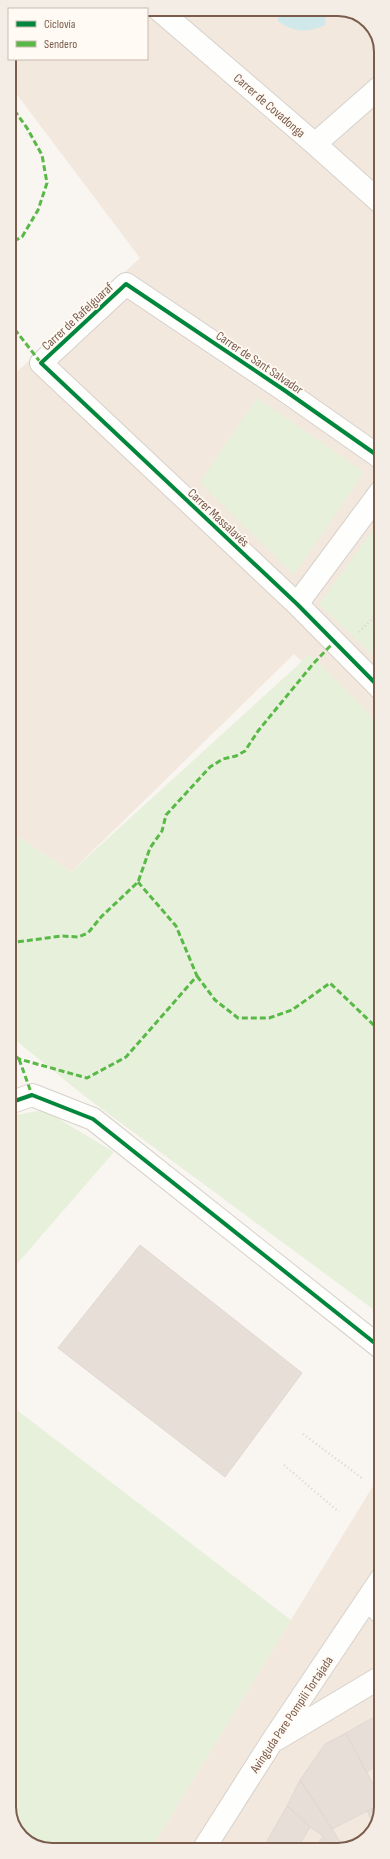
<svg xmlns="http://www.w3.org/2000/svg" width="390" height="1859" viewBox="0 0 390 1859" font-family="'Sofia Sans Condensed',sans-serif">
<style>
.residential{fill:#f2e8de}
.green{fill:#e7f0db}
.water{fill:#d0e8ea}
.building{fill:#e6ded7;stroke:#e2d8d2}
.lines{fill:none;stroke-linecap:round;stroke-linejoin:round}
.minor-casing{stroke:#d7d1cb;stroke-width:24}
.path{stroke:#dcd5d0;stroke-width:2.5;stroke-dasharray:1 3;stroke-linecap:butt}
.minor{stroke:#fefefd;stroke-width:22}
.quiet{stroke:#58b947;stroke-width:3;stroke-dasharray:6 3;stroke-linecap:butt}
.cycleway-casing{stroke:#fffaf3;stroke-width:6}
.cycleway{stroke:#00873e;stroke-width:4}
.labels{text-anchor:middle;stroke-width:3.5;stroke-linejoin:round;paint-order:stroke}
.street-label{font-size:13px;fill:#7a5c4d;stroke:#fffaf3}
.rim{fill:none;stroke:#7a5c4d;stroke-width:2}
</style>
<rect width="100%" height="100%" fill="#f9f5f0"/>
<path class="residential" d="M147 9H344L368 21 381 46V739L294 654 71 872 9 831V379L140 258 9 84V59H147Z
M381 1473V1807L370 1836 344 1850H150Z"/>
<path class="green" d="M257 398 364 472 294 575 200 482Z
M381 519V663L319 604Z
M310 654 381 726V1315L87 1098 9 1035V831L71 872Z
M44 1110 114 1152 9 1273V1116Z
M9 1404 291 1620 150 1850H46L22 1838 9 1813Z"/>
<path class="water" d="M278 14 326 17 325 25C308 33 294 33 278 21Z"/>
<path class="building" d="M140 1245 302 1373 225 1477 58 1348Z
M381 1713V1764L366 1772 346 1733Z
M346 1733 381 1799V1804L332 1829 300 1780 325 1744Z
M300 1780 332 1829 344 1849 327 1850 318 1844 323 1836 310 1827 287 1806Z
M381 1804V1807L374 1825 367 1811Z
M287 1806 310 1827 300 1844 312 1850H262Z
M318 1844 327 1850H315Z"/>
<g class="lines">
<g class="minor-casing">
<path id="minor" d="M158 9 315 144 381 203
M315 144 381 86
M381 458 284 390 126 284 41 363 297 604 381 689
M297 604 381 491
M9 1103 32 1095 93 1119 381 1348
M368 1600 381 1613
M277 1739 381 1677
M203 1850 271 1743 381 1579"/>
</g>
<path class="path" d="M359 632 381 610
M303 1434 362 1478
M284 1465 339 1512"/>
<use href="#minor" class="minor"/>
<path class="quiet" d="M9 103 27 128 42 155 47 183 38 210 22 237 9 243
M9 322 41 363
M9 943 62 936 78 937 88 933 101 917 138 882 150 848 162 831 166 815 210 767 223 759 236 756 245 751 258 731 313 664 333 643
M197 976 215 1000 238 1018H269L292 1010 330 983 381 1032
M9 1051 19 1059 87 1078 126 1057 197 976 176 926 138 882
M19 1059 32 1095"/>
<g class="cycleway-casing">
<path id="cycleway" d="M381 458 284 390 126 284 41 363 297 604 381 689
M9 1103 32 1095 93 1119 381 1348"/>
</g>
<use href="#cycleway" class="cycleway"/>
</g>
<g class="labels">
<g class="street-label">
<text transform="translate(270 105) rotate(41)" y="5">Carrer de Covadonga</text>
<text transform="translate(77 316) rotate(-43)" y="5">Carrer de Rafelguaraf</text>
<text transform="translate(260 362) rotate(34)" y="5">Carrer de Sant Salvador</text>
<text transform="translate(219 517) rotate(43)" y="5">Carrer Massalavés</text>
<text transform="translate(291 1714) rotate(-56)" y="5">Avinguda Pare Pompili Tortajada</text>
</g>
</g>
<path d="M0 0H390V1859H0ZM52 16H338A36 36 0 0 1 374 52V1807A36 36 0 0 1 338 1843H52A36 36 0 0 1 16 1807V52A36 36 0 0 1 52 16Z" fill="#f4ede6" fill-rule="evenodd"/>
<path class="rim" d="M52 16H338A36 36 0 0 1 374 52V1807A36 36 0 0 1 338 1843H52A36 36 0 0 1 16 1807V52A36 36 0 0 1 52 16Z"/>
<rect x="8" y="8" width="140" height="52" fill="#fffaf3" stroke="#cabbb1"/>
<rect x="16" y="21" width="20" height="6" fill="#00873e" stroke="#cabbb1"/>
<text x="44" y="28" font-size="12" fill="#7a5c4d">Ciclovía</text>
<rect x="16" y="41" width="20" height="6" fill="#58b947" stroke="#cabbb1"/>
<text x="44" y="48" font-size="12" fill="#7a5c4d">Sendero</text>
</svg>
